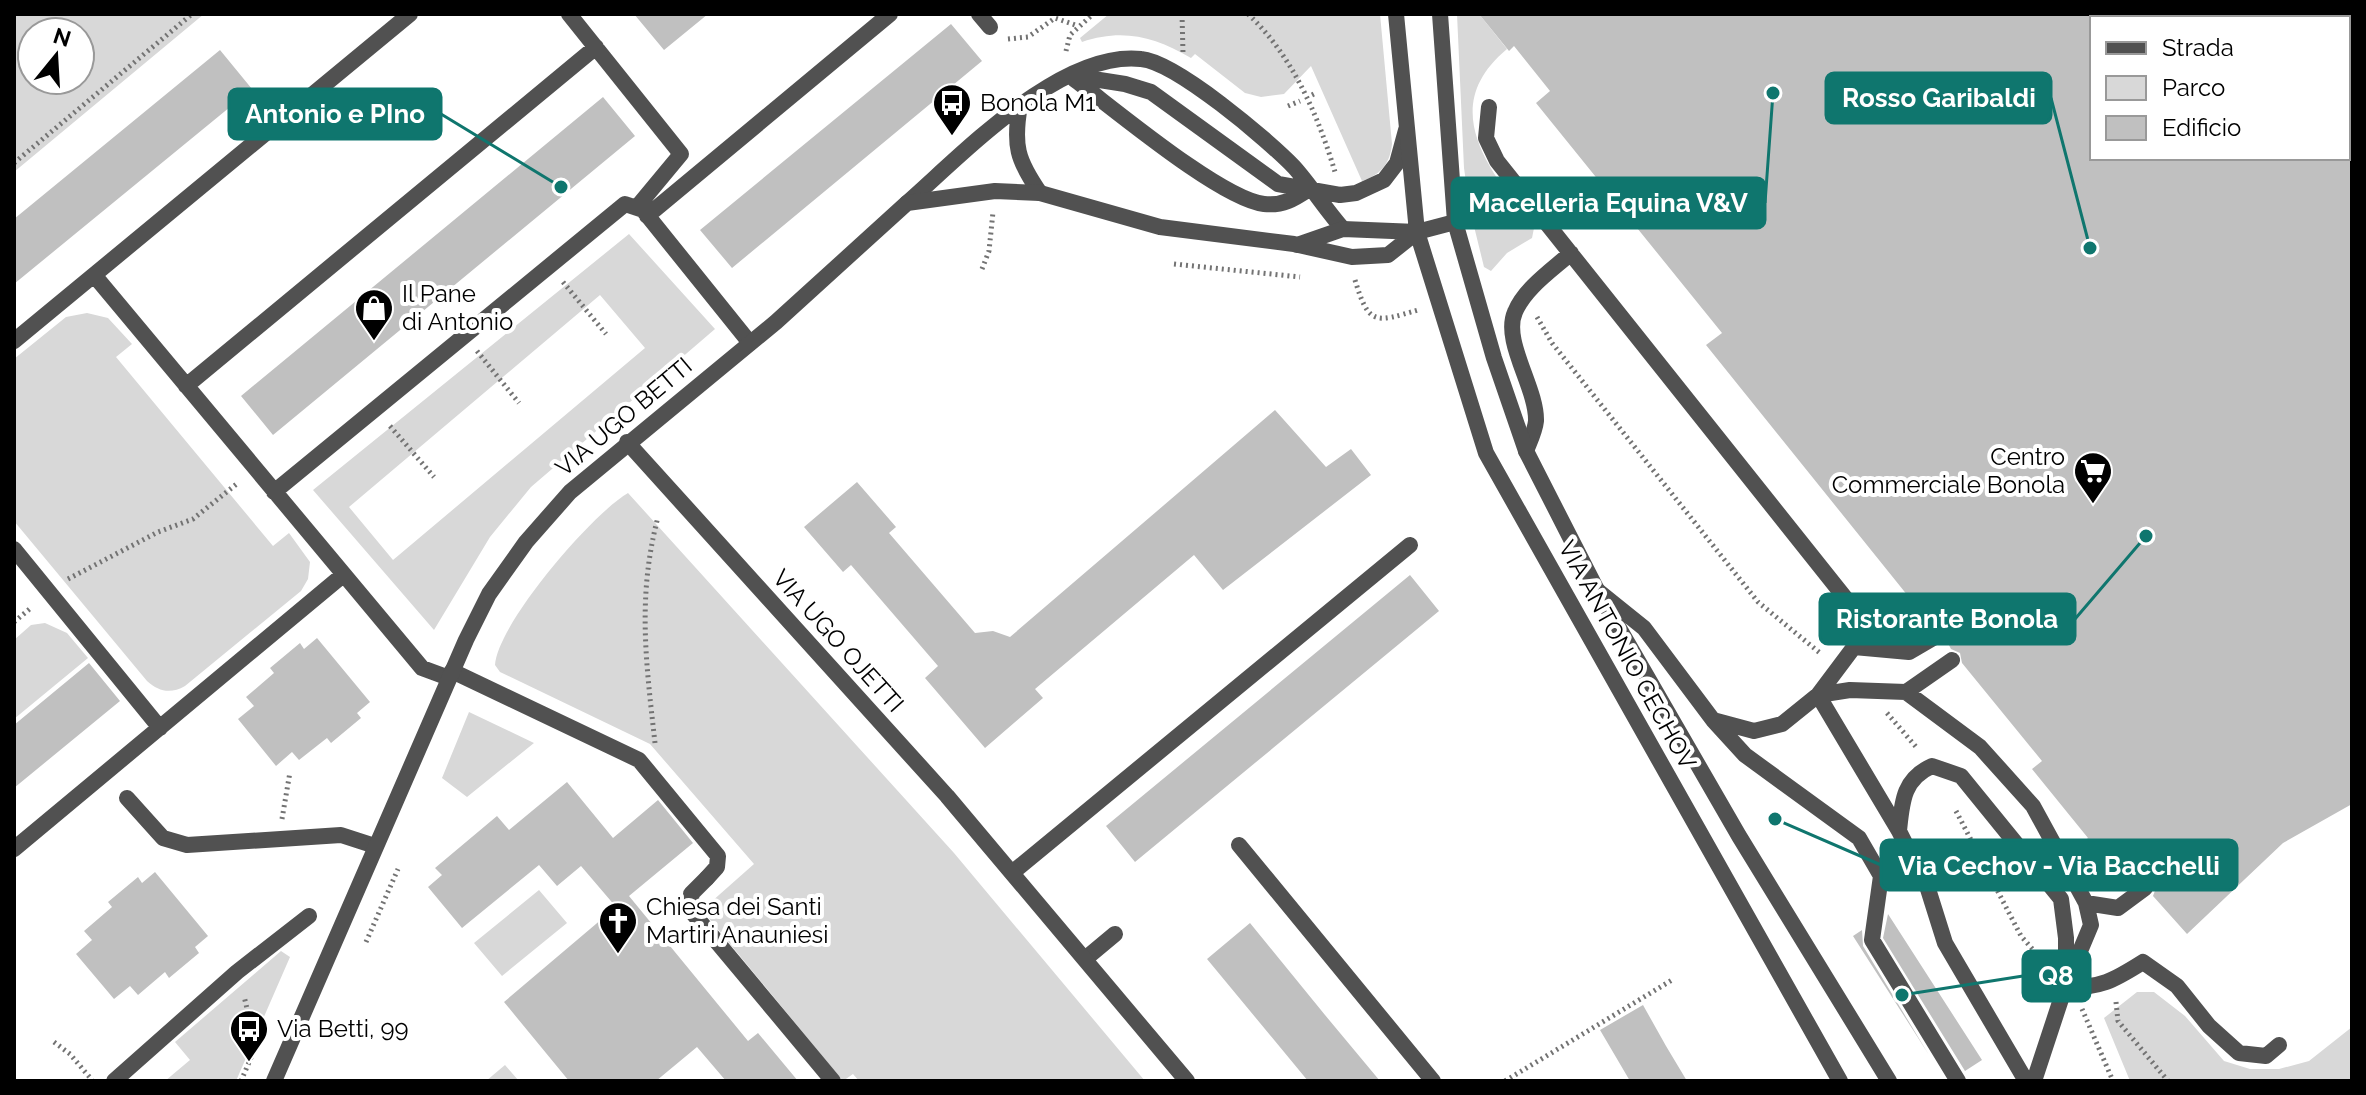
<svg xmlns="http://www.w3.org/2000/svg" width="2366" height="1095" viewBox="0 0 2366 1095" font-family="Raleway,sans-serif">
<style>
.green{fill:#d8d8d8;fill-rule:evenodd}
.building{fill:#c0c0c0}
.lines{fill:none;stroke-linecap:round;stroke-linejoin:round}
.path{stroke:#737373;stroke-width:5;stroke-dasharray:2 4;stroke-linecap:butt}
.service{stroke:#515151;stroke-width:16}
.pedestrian{stroke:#515151;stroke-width:16}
.minor{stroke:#515151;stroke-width:16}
.labels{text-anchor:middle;stroke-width:8;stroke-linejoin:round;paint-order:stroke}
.poi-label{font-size:24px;fill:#000;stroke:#fff;text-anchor:start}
.street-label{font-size:24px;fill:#000;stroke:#fff}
.leader{fill:none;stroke:#0f766e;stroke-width:3}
.callout-dot{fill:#0f766e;stroke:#fff;stroke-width:3}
.callout{fill:#0f766e;stroke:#0f766e;stroke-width:3}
.callout-label{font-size:26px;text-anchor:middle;font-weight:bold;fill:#fff}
</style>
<rect width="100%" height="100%" fill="#fff"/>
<path class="green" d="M14 14H204L14 172ZM80 32V80H32V32Z
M1109 14H1380L1392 144C1390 164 1380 175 1362 181L1311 66 1284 94 1261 97 1245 93 1195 54 1191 58C1155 37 1123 28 1082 42L1080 38Z
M1457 14H1479L1507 49C1435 109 1492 173 1534 228L1532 238 1507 253 1491 271 1484 267 1470 210 1464 168Z
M629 234 715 329 531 487 490 537 434 630 313 490ZM600 295 645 348 393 560 349 507Z
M87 313 108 318 132 344 116 357 273 546 289 533 310 562 308 579 301 591 185 686C171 694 159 692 147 681L14 521V359L66 317Z
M628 493 954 853 1145 1081H859L853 1074 843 1081 702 910 754 864 650 744 500 672 495 665C498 623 592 514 628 493Z
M45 623 67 633 88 658 14 719V640L31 625Z
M469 712 534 743 467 797 442 778Z
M539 890 567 923 502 976 474 943Z
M281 951 290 957 236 1081H165L190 1060 175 1042Z
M2137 992H2154L2185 1016 2224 1061 2250 1069H2279L2309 1061 2352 1027V1081H2130L2104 1018Z
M505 1065 519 1081H486Z"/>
<path class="building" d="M634 14H708L664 50Z
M1479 14H2092V158H2352V804L2283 843 2187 934 2153 896 2156 888 2153 881 2145 877 2138 879 2117 854 2098 870 2079 846 2088 838 2032 769 2042 761 1962 663 1960 653 1951 649 1942 632 1919 610 1917 600 1908 596 1706 345 1722 333 1536 103 1550 91 1514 46 1509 51Z
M951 24 982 61 732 268 700 230Z
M220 50 252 89 14 284V219Z
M603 97 635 136 273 435 241 396Z
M1275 410 1326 467 1351 449 1371 475 1223 590 1194 555 1035 689 1043 698 985 748 925 678 938 666 851 565 843 572 804 527 857 482 896 527 889 533 975 633 993 631 1010 637Z
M1410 575 1439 611 1135 862 1106 826Z
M317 638 370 702 357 713 361 718 331 743 327 738 299 760 292 752 276 766 238 719 254 706 246 697 274 673 270 668 300 643 304 649Z
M89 663 120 701 14 788V725Z
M567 782 613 838 658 800 693 843 629 896 748 1041 758 1033 798 1081H726L697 1047 656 1081H569L504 1002 616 907 581 866 557 886 539 865 462 928 428 887 442 875 435 868 497 816 509 830Z
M155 872 208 936 195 947 199 953 169 978 165 972 138 995 130 986 114 999 76 954 92 940 84 931 112 907 108 902 138 877 142 883Z
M1888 914 1982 1060 1965 1071 1883 938Z
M1250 923 1325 1015 1380 1081H1308L1207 959Z
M1862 930 1863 946 1929 1055 1853 936Z
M1643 1005 1666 1046 1687 1081H1630L1600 1030Z"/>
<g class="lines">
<path class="path" d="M1182 14 1183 53
M1248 14C1292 55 1318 115 1335 172
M1008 39 1028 37 1055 18 1078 26
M1066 51 1070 35 1093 14
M1312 95 1316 93
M1288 106 1300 101
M14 163 192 14
M1174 264 1300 277
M982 269 989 251 993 212
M1355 280C1369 327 1376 322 1418 310
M563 282 606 334
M1537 317 1552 343 1758 602 1820 653
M477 351 519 403
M390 426 434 477
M68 579 158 532 193 519 239 482
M14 622 32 607
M1887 713 1917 748
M655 743C646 662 637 597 658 517
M1956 811 2021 936 2043 961
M282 819 290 772
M366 942 398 869
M2116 1002 2118 1021 2168 1081
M2082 1009 2113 1081
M54 1042 70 1054 92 1080
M241 1081 256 1046 244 996
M1505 1081 1672 980"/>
<path class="service" d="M569 14 681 154 637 207
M979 14 990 27
M1074 76 1125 84 1151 92 1278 184 1340 195 1356 193 1384 180 1397 163 1406 130
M1074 79C1113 108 1221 199 1264 204 1283 206 1294 199 1309 189
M1020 105C1013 145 1017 160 1040 193
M1489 107 1486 138 1497 161 1858 614 1854 647 1818 695 1782 724 1754 731 1713 720 1644 628 1598 591
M907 203C963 154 1061 50 1141 59 1176 62 1268 140 1294 167 1311 186 1326 210 1343 229
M647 216 890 14
M94 275 422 668 449 678
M14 341 410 14
M186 386 596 47
M1526 451C1530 441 1535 431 1536 421 1537 388 1502 341 1515 312 1525 288 1552 270 1571 253
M274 492 625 204 643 210 750 343
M14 549 160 728
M1854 647 1909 652 1933 638
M1854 647 1909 607
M452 671 639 760 718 856 717 867 707 878
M1906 692 1952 660
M1818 695 1850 690 1906 692 1980 747 2033 806 2086 903 2091 925 2065 987 2034 1081
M1818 695 1899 831 1928 889 1945 943 2026 1081
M1713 720 1745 755 1859 838 1881 876 1872 940 1958 1081
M127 798 163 838 187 845 341 835 375 846
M1899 831C1902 802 1903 779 1932 766L1961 776 2061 899 2066 938V977
M1239 845 1433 1081
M14 849 343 575
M1013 872 1410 545
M2086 903 2118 908 2145 888
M1085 959 1115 934
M2065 987C2101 988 2113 981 2143 962L2177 986 2209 1026 2239 1053 2266 1056 2279 1045
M114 1081 237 972 309 916"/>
<path class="pedestrian" d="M707 878 691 894 692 912 833 1081"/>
<path class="minor" d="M1396 14 1417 232 1486 453 1840 1081
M1440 14 1455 222 1494 358 1526 451 1597 590 1739 836 1889 1081
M2348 22 2352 27
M1297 245 1343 229 1417 232 1455 222
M627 442 947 796 1187 1081
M274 1081 466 640 489 594 526 542 570 492 776 322 907 203 995 191 1040 193 1160 227 1294 244 1352 257 1388 255 1417 232"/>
</g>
<defs>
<g id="bus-pin" transform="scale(2)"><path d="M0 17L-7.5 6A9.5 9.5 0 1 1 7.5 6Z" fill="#000" stroke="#fff"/><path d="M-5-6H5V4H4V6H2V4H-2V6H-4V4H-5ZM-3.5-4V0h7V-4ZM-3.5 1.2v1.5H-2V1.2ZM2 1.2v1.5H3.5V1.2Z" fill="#fff"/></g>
<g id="shop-pin" transform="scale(2)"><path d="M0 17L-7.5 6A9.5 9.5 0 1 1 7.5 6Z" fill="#000" stroke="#fff"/><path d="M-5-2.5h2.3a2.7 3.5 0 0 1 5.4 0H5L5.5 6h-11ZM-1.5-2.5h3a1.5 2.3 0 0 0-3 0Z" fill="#fff"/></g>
<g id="supermarket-pin" transform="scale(2)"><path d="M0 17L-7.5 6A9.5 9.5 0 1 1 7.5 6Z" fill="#000" stroke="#fff"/><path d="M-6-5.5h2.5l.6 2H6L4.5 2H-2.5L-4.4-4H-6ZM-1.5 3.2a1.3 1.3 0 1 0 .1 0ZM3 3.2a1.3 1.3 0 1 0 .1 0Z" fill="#fff"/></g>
<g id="church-pin" transform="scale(2)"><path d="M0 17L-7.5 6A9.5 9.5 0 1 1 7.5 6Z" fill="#000" stroke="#fff"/><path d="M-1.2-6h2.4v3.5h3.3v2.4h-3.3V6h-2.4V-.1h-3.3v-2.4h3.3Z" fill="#fff"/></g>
</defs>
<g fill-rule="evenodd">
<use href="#bus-pin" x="952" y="103"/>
<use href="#shop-pin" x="374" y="308"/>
<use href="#supermarket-pin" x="2093" y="471"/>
<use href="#church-pin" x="618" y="921"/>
<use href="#bus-pin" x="249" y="1029"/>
</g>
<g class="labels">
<g class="poi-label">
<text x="980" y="111">Bonola M1</text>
<text x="402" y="302">Il Pane<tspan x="402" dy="28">di Antonio</tspan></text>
<text x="2065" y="465" text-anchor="end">Centro<tspan x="2065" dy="28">Commerciale Bonola</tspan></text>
<text x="646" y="915">Chiesa dei Santi<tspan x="646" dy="28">Martiri Anauniesi</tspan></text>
<text x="277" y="1037">Via Betti, 99</text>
</g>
<g class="street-label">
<text transform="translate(624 417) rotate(-40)" y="8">VIA UGO BETTI</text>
<text transform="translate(838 641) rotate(48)" y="8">VIA UGO OJETTI</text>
<text transform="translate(1627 655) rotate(61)" y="8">VIA ANTONIO CECHOV</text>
</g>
</g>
<path class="leader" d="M2090 248L2051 98M561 187L441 114M1773 93L1765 203M2146 536L2075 619M1775 819L1881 865M1902 995L2023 976"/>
<g class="callout-dot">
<circle cx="2090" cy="248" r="8"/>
<circle cx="561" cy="187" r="8"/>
<circle cx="1773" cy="93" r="8"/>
<circle cx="2146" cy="536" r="8"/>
<circle cx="1775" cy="819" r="8"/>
<circle cx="1902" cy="995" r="8"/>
</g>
<g class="callout">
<rect x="1826" y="73" width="225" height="50" rx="8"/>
<rect x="229" y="89" width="212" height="50" rx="8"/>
<rect x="1452" y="178" width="313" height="50" rx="8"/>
<rect x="1820" y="594" width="255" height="50" rx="8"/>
<rect x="1881" y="840" width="356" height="50" rx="8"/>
<rect x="2023" y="951" width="67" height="50" rx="8"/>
</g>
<g class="callout-label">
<text x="1939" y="107">Rosso Garibaldi</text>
<text x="335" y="123">Antonio e PIno</text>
<text x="1608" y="212">Macelleria Equina V&amp;V</text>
<text x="1947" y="628">Ristorante Bonola</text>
<text x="2059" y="875">Via Cechov - Via Bacchelli</text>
<text x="2056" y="985">Q8</text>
</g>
<rect width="2366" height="1095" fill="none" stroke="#000000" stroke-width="32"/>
<rect x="2090" y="16" width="260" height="144" fill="#ffffff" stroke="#999999" stroke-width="2"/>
<rect x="2106" y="42" width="40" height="12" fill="#515151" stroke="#999999" stroke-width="2"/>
<text x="2162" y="56" font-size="24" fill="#000000">Strada</text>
<rect x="2106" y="76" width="40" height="24" fill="#d8d8d8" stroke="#999999" stroke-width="2"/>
<text x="2162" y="96" font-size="24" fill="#000000">Parco</text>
<rect x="2106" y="116" width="40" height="24" fill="#c0c0c0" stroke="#999999" stroke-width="2"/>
<text x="2162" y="136" font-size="24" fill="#000000">Edificio</text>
<g transform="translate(56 56) rotate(18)"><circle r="38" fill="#ffffff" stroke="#999999" stroke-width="2"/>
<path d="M0-6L14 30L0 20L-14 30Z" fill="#000000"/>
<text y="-12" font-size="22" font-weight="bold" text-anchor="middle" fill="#000000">N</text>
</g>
</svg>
